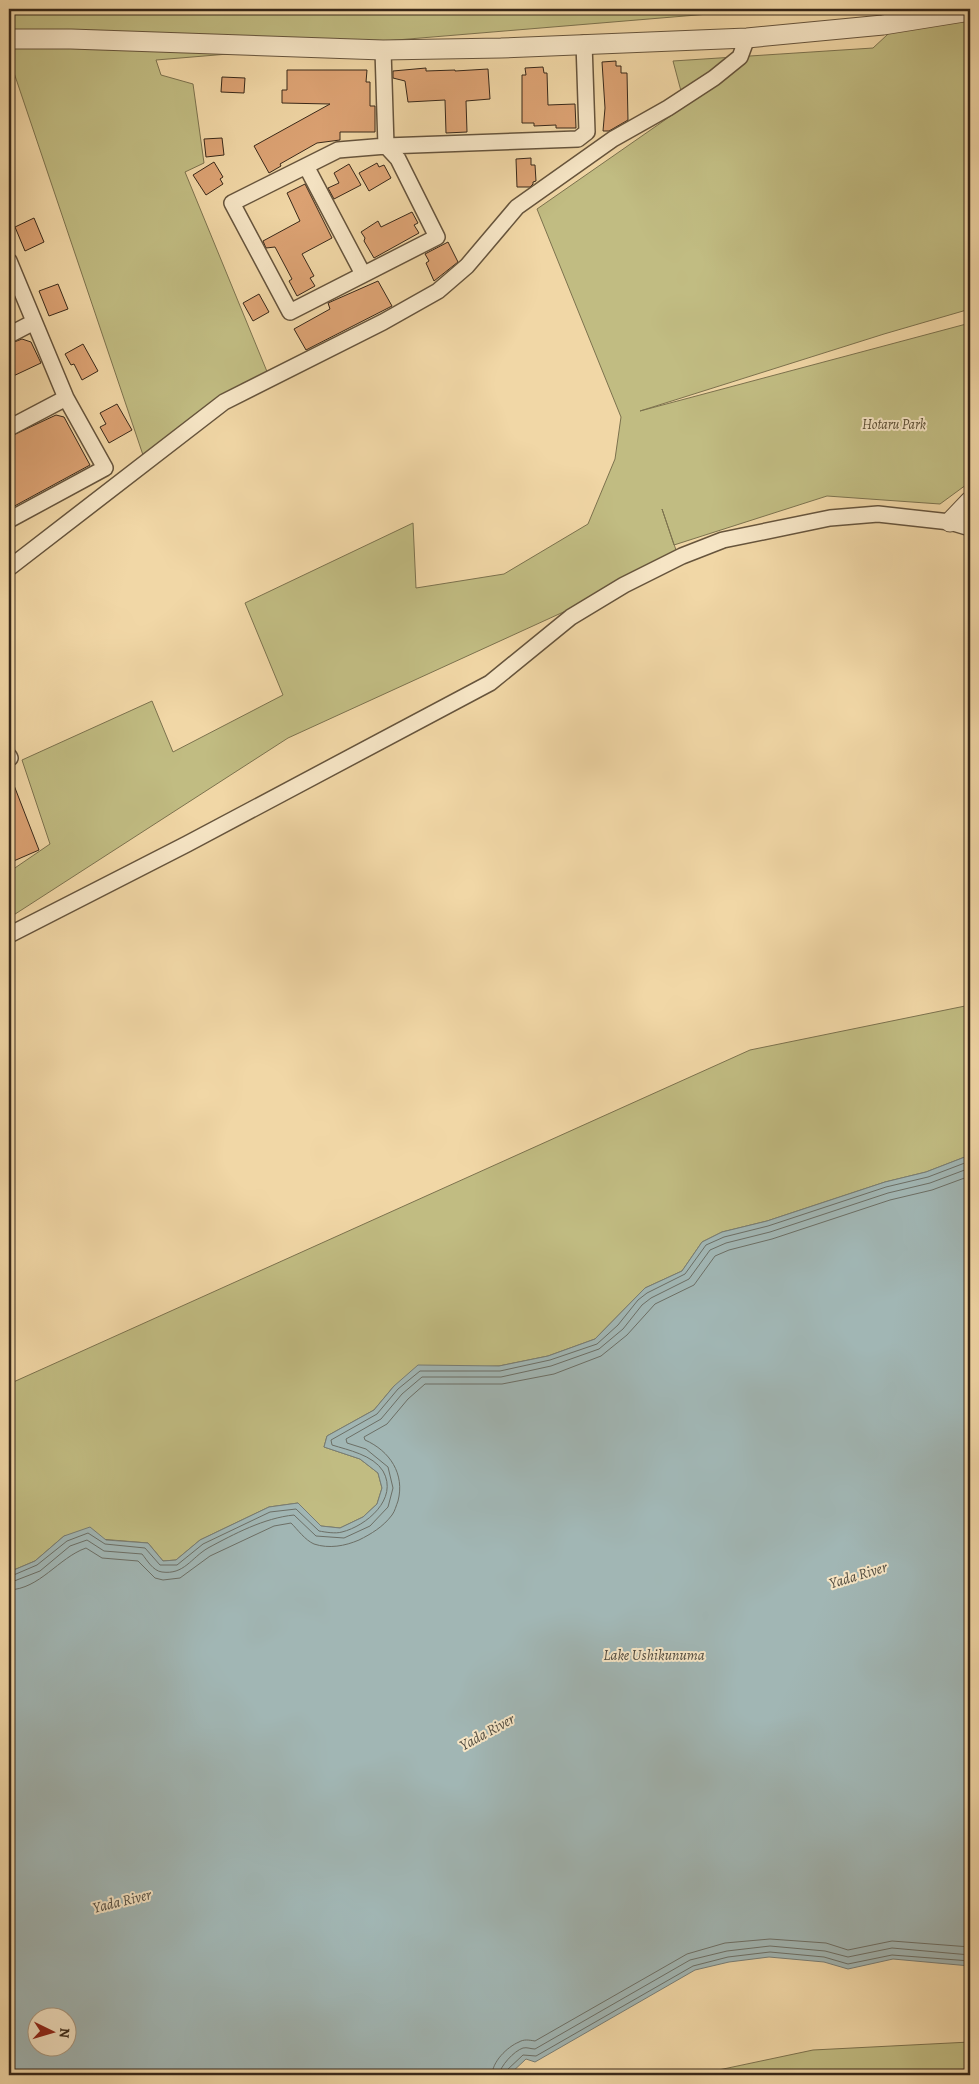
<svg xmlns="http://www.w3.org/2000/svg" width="979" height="2084" viewBox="0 0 979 2084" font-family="Alegreya,serif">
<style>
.green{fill:#c1bc82;stroke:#7c724e}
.water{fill:#a1b6b4;stroke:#777d76;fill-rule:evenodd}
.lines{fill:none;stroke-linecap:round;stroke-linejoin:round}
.shore{stroke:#6c6f66;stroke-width:1}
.building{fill:#dda374;stroke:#382819}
.minor-casing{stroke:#66543c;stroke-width:18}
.tertiary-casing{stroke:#66543c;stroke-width:21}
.minor{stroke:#f6e5c5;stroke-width:15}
.tertiary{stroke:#f6e5c5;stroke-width:19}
.labels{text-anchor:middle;stroke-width:4;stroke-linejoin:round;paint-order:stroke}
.park-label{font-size:14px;font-style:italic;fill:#5a4d33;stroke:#f6e5c5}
.water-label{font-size:15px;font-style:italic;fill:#524c40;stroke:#f6e5c5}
</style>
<rect width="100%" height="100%" fill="#f1d7a6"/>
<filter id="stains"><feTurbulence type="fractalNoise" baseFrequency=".004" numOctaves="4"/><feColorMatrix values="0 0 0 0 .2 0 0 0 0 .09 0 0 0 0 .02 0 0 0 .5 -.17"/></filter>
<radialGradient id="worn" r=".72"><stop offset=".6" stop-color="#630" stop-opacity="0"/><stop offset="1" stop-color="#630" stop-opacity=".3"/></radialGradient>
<path class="green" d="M9 9H769L156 60 161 75 193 84 204 163 185 172 268 374 243 383 144 458 9 58Z
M915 9H970V309L884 334 640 411 970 323V482L940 504 827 496 674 545 662 509 677 553 636 571 570 609 288 738 9 918V872L50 844 22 760 152 701 173 752 283 695 245 603 413 523 416 588 504 574 588 524 615 459 621 417 537 209 685 106 673 61 873 48Z
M970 1005V1155L926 1172 885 1182 767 1221 722 1232 702 1242 682 1271 645 1288 595 1339 548 1356 499 1366 470 1367 394 1386 374 1410 327 1436 324 1447 360 1459 378 1473 382 1488 377 1504 363 1517 340 1528 321 1526 298 1503 269 1507 200 1540 176 1560 163 1561 148 1543 64 1536 35 1561 9 1572V1384L750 1050Z
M970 2042V2075H695L813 2050Z"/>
<path class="water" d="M970 1155V1966L893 1959 848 1969 824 1962 769 1957 729 1962 695 1970 535 2062 526 2059 509 2075H9V1572L35 1561 64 1536 90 1527 106 1540 148 1543 163 1561 176 1560 200 1540 269 1507 298 1503 321 1526 340 1528 363 1517 377 1504 382 1488 378 1473 360 1459 324 1447 327 1436 374 1410 394 1386 418 1365 499 1366 548 1356 595 1339 645 1288 682 1271 702 1242 722 1232 767 1221 885 1182 926 1172ZM38 2016H68V2046H38Z"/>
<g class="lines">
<path class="shore" d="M9 1577 37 1565 67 1541 88 1533 105 1544 145 1548 160 1565H177L203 1544 270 1512 296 1509 319 1531C325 1532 335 1534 342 1532 366 1526 399 1499 383 1471 373 1455 348 1450 332 1445L331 1440 377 1414 398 1389 420 1371H500L550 1360 597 1344 618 1325 638 1300 647 1293 685 1274 706 1245 724 1237 768 1226 886 1187 928 1177 970 1161
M9 1583 40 1571 70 1546 87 1540 104 1551 142 1554C147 1560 153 1571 162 1572 184 1575 191 1558 208 1548 234 1534 264 1518 294 1515L316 1536 344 1538 370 1526 388 1507 393 1488 388 1467 366 1449 347 1443 346 1439 381 1419 402 1394 422 1377H501L551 1366 599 1349 623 1329 642 1305 651 1298 689 1279 710 1250 726 1243 770 1232 888 1193 930 1183 970 1168
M9 1590C40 1589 58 1558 86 1548L102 1558 138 1561 155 1578 163 1580 180 1578 210 1556 274 1526 291 1523C298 1530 305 1540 314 1544 329 1549 345 1546 359 1540 371 1534 383 1527 392 1515 395 1511 396 1506 398 1501 405 1474 390 1451 365 1440L364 1437 387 1424 408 1399 425 1384H502L554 1374 601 1356 627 1335 655 1304 694 1285 715 1256 729 1250 772 1239 890 1200 932 1190 970 1176
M492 2075C492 2062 507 2047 519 2042 524 2039 529 2040 535 2041L687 1954 725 1943 770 1939 826 1943 848 1950 892 1941 970 1947
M499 2075C500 2066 514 2051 523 2048 527 2047 531 2049 535 2049L690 1960 727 1951 770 1946 825 1951 848 1957 892 1948 970 1955
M506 2075 507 2070 523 2055 536 2056 693 1966 728 1957 770 1952 824 1957 848 1964 892 1955 970 1961"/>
</g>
<path class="building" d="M616 61V66H621V73H627L628 120 609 131H603L605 108 602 62Z
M543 67 544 73H547L548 105 575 104 576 128H556V125L534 126V123H522V75H526L525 68Z
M426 68V71L455 70V71L488 69 490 99 466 101 467 132 446 133 445 100 408 102 405 81 393 78V71Z
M287 70H367L366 82H370V106H375V132H340V140L317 143 280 164 281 166 269 173 254 146 330 104 282 103V90H287Z
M222 77 245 78 244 93 221 92Z
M222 138 224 155 206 157 204 139Z
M531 158V165H535L536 181 533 182V184L530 187H517L516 159Z
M214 162 223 177 220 179 223 184 206 195 193 175Z
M377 163 379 167 384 165 391 178 369 191 359 173Z
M349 164 361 185 334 199 328 188 339 183 334 173Z
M305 184 332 238 302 254 314 276 310 278 315 286 297 296 289 281 292 279 275 247 266 248 263 241 300 221 287 193Z
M412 212 418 223 414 225 419 233 374 258 364 241 365 238 361 232 378 221 381 227Z
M34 218 44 242 25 251 15 227Z
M448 242 458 262 434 281 426 263 429 261 425 254Z
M378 281 392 306 306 350 294 329 330 309 328 303Z
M58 284 68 309 49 316 39 291Z
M259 294 269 312 253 321 243 303Z
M22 339 31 342 41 363 9 378V357L13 354 9 344Z
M83 344 98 371 82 380 74 364 71 365 65 354Z
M117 404 132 430 109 443 100 427 106 424 100 413Z
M56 415 64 417 90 465 9 509V437Z
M10 775 39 850 9 863V776Z"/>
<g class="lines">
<g class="minor-casing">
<path id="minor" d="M383 50 386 146 578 139 587 132 584 43
M386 146 398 159 437 237 290 312 232 203 338 150Z
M306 166 363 274
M9 261 66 398 105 468 9 520
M9 335 34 322
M9 428 66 398
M9 568 224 402 383 322 438 291 467 266 517 207 613 139 668 108 714 78 740 57 747 38
M9 756 10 758
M9 935 187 844 490 683 571 617 624 585 682 556 723 540 830 518 878 514 950 522 970 528"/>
</g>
<g class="tertiary-casing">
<path id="tertiary" d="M9 39H71L383 50 501 48 747 38 883 25 970 11
M950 522 970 501"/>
</g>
<use href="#minor" class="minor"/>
<use href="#tertiary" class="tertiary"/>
</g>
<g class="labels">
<g class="park-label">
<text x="894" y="429">Hotaru Park</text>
</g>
<g class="water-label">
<text transform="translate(858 1575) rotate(-17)" y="5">Yada River</text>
<text x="654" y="1660">Lake Ushikunuma</text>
<text transform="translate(487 1732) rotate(-29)" y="5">Yada River</text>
<text transform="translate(122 1901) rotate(-14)" y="5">Yada River</text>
</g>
</g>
<rect width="979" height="2084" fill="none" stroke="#f1d7a6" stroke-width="30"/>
<rect x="10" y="10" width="959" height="2064" fill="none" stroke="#382819" stroke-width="2.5"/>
<rect x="15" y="15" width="949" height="2054" fill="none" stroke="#382819"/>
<g transform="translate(52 2032) rotate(95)"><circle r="24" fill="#f6e5c5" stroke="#aa9980"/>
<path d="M0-4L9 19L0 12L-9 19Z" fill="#8f2418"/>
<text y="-8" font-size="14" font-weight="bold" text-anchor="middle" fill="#382819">N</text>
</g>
<rect width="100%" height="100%" filter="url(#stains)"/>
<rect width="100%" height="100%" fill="url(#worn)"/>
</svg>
